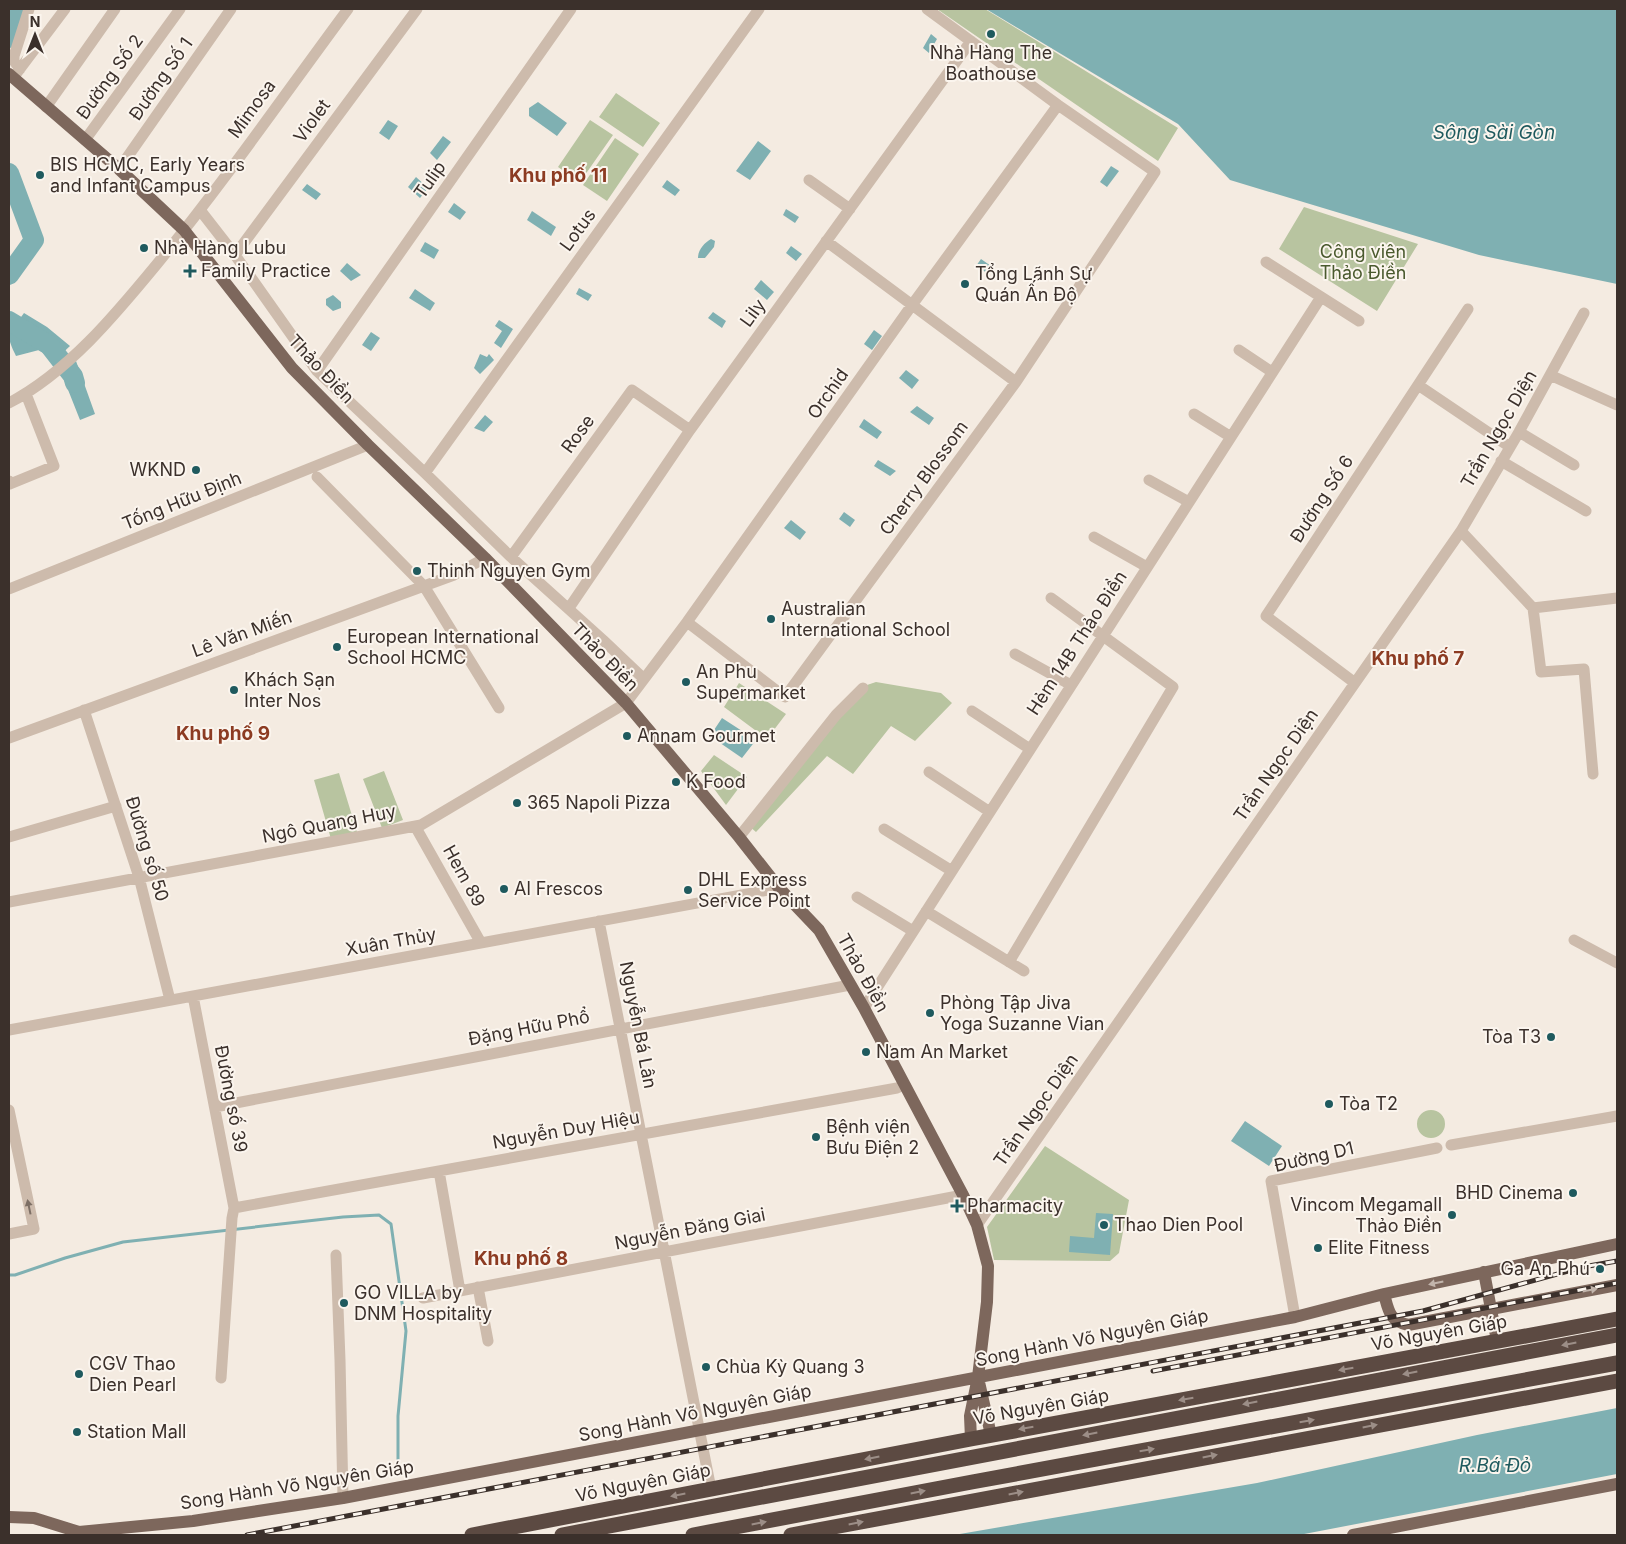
<svg xmlns="http://www.w3.org/2000/svg" width="1626" height="1544" viewBox="0 0 1626 1544" font-family="Inter,sans-serif">
<style>
.green{fill:#b8c4a0}
.water{fill:#7fb0b2}
.lines{fill:none;stroke-linecap:round;stroke-linejoin:round}
.stream{stroke:#7fb0b2;stroke-width:3}
.river{stroke:#7fb0b2;stroke-width:20}
.minor{stroke:#cdbbac;stroke-width:11}
.major{stroke:#7d675c;stroke-width:12}
.highway{stroke:#5c4a42;stroke-width:15}
.rail-casing{stroke:#3b302b;stroke-width:5}
.rail{stroke:#fbf5ee;stroke-width:3;stroke-dasharray:9;stroke-linecap:butt}
.oneway{fill:#7d6f65}
.oneway2{fill:#c2b5ac}
.oneway3{fill:#9c8e87}
.poi-dot{fill:#1f5a5e;stroke:#fbf5ee;stroke-width:2}
.labels{text-anchor:middle;stroke-width:4;stroke-linejoin:round;paint-order:stroke}
.poi-label{font-size:18px;fill:#3b302b;stroke:#fbf5ee;text-anchor:start}
.street-label{font-size:18px;fill:#3b302b;stroke:#fbf5ee}
.park-label{font-size:18px;fill:#4a5a2e;stroke:#fbf5ee}
.water-label{font-size:19px;font-style:italic;fill:#1f5a5e;stroke:#fbf5ee}
.neighbourhood-label{font-size:19px;font-weight:bold;fill:#8c3b22;stroke:#fbf5ee}
</style>
<rect width="100%" height="100%" fill="#f4ebe1"/>
<path class="green" d="M937 9H985L1178 128 1158 161Z
M616 93 660 123 643 147 599 117Z
M590 120 613 135 580 182 558 167Z
M615 138 639 154 607 201 583 185Z
M1304 207 1418 244 1377 311 1279 249Z
M876 682 941 693 952 703 915 741 891 726 853 774 827 756 756 832 749 826 861 687Z
M739 683 786 714 767 739 724 707Z
M714 755 747 777 726 805 701 771Z
M384 771 403 820 382 828 363 779Z
M339 773 357 832 331 839 314 780Z
M1417 1124a14 14 0 1 1 28 0a14 14 0 1 1-28 0Z
M1045 1146 1129 1200 1119 1253 1110 1261 994 1260 987 1227Z"/>
<path class="water" d="M9 9H25L13 47 10 48Z
M986 9H1617V284L1479 255 1230 180 1178 124Z
M931 34 937 39 929 53 923 48Z
M538 102 567 123 557 136 529 116V108Z
M388 120 398 126 389 140 379 133Z
M443 136 451 142 437 160 430 153Z
M758 141 771 151 750 180 736 171Z
M1111 166 1119 171 1107 187 1100 182Z
M416 177 428 188 420 198 408 187Z
M667 180 680 190 675 196 662 187Z
M307 184 321 194 316 200 302 190Z
M454 203 466 212 460 220 448 212Z
M786 209 799 217 795 223 783 215Z
M532 211 556 227 551 236 527 220Z
M711 239 715 241 714 247 705 258H698C698 250 704 243 711 239Z
M425 242 439 250 434 259 420 251Z
M791 246 802 254 796 261 786 253Z
M981 259 991 266 987 273 976 266Z
M347 263 361 275 351 281 340 271Z
M761 280 774 292 767 300 754 289Z
M579 288 592 295 588 301 576 294Z
M415 289 435 303 430 311 409 298Z
M333 295 341 302V308L333 311 326 305V299Z
M713 312 726 321 722 328 708 318Z
M24 313 47 327 70 346 54 361 39 350 16 356C4 332 9 334 24 313Z
M499 320 513 329 501 348 494 343 502 331 495 326Z
M874 330 882 336 872 350 864 344Z
M371 332 380 338 371 351 362 345Z
M480 354 487 357 489 354 494 360 480 374 474 368Z
M76 361 95 414 80 420 61 372Z
M906 370 919 380 912 389 899 378Z
M917 406 934 418 929 425 910 412Z
M485 415 493 422 484 432 474 428Z
M864 419 882 432 877 439 859 427Z
M878 460 896 471 890 476 874 466Z
M844 512 855 520 850 527 839 519Z
M791 520 806 532 800 540 784 528Z
M722 718 756 740 742 758 710 736Z
M1245 1121 1282 1146 1269 1166 1231 1141Z
M1096 1213 1113 1214 1110 1255 1069 1252 1070 1236 1094 1238Z
M1617 1408V1474L1299 1535H954L1257 1483 1477 1435Z"/>
<g class="lines">
<path class="stream" d="M9 1275H15L65 1258 123 1242 343 1217 379 1215 391 1224 406 1331 398 1416V1467"/>
<path class="river" d="M9 173 34 240 9 275
M9 321 49 345 73 376 75 383"/>
<path class="minor" d="M20 69 14 61V56L29 9
M13 78 65 9
M46 107 115 9
M85 140 180 9
M119 169 231 9
M809 180 850 209
M200 210 235 255 317 371 425 473 511 557 603 640 644 679
M826 241 1016 382
M235 255 417 9
M1266 262 1359 321
M1239 350 1272 372
M317 371 571 9
M1550 375 1617 405
M1418 385 1510 447
M9 403C68 372 115 315 157 264 224 182 285 94 348 9
M1194 414 1231 437
M1519 432 1574 465
M1501 461 1586 511
M425 473 759 9
M317 477 424 586 499 708
M1149 480 1189 502
M9 481 10 484 54 466 26 394
M1461 531 1533 608 1617 598
M1094 537 1147 567
M511 557 632 390 690 430
M9 589 368 445
M569 608 690 430 971 41
M1533 608 1541 672 1584 669 1593 774
M687 622 785 697 1016 382 1155 172 1058 105 927 9
M1015 654 1071 685
M1355 683 1266 616 1468 309
M84 710 139 877 170 1000
M972 711 1030 749
M9 738 454 575 485 558
M929 772 990 812
M415 826 481 943
M884 829 952 871
M9 837 116 806
M739 837 836 715 863 688
M857 897 913 931
M9 902 421 825 626 703 687 622 912 305 1058 105
M926 911 1024 971
M599 921 711 1489
M1574 940 1617 963
M1009 962 1173 687 1051 598
M193 996 234 1208 232 1218 221 1378
M864 1008 1321 297
M9 1030 779 888
M215 1107 850 985
M9 1110 34 1229 9 1234
M1451 1145 1617 1116
M439 1171 460 1291
M234 1208 897 1088 904 1085
M977 1225 1461 531 1519 432 1584 313
M336 1255 340 1360 343 1498
M478 1287 488 1341
M423 1298 963 1195
M1295 1317 1271 1181 1437 1148"/>
<path class="major" d="M9 74 119 169 184 230 292 368 368 445 485 558 626 703 739 837 779 888 819 930 864 1008 963 1195 977 1225 988 1266 987 1302 978 1377 970 1416 971 1439
M1484 1272 1497 1341
M1384 1294C1389 1312 1389 1320 1408 1325L1617 1285
M979 1382 991 1435
M9 1517 34 1518 79 1532 193 1521 343 1498 1295 1317 1384 1294 1617 1244
M1353 1535 1617 1484"/>
<path class="highway" d="M472 1535 971 1439 1617 1319
M562 1535 1617 1335
M693 1535 972 1482 1617 1363
M791 1535 1617 1381"/>
<g class="rail-casing">
<path id="rail" d="M1153 1371 1617 1283
M247 1535 1423 1311 1583 1267 1617 1261"/>
</g>
<use href="#rail" class="rail"/>
</g>
<defs><path id="oneway-solid" d="M-6-.8H1V-3.2L6.5 0L1 3.2V.8H-6Z" transform="scale(1.25)"/></defs>
<use class="oneway" href="#oneway-solid" transform="translate(29 1207) rotate(-102)"/>
<g class="oneway2">
<use href="#oneway-solid" transform="translate(1436 1283) rotate(168)"/>
<use href="#oneway-solid" transform="translate(1590 1290) rotate(-11)"/>
</g>
<g class="oneway3">
<use href="#oneway-solid" transform="translate(1569 1344) rotate(169)"/>
<use href="#oneway-solid" transform="translate(1346 1369) rotate(170)"/>
<use href="#oneway-solid" transform="translate(1410 1373) rotate(169)"/>
<use href="#oneway-solid" transform="translate(1186 1399) rotate(170)"/>
<use href="#oneway-solid" transform="translate(1250 1403) rotate(169)"/>
<use href="#oneway-solid" transform="translate(1307 1421) rotate(-10)"/>
<use href="#oneway-solid" transform="translate(1370 1426) rotate(-11)"/>
<use href="#oneway-solid" transform="translate(1026 1428) rotate(170)"/>
<use href="#oneway-solid" transform="translate(1090 1434) rotate(169)"/>
<use href="#oneway-solid" transform="translate(1147 1450) rotate(-10)"/>
<use href="#oneway-solid" transform="translate(1210 1456) rotate(-11)"/>
<use href="#oneway-solid" transform="translate(872 1458) rotate(169)"/>
<use href="#oneway-solid" transform="translate(918 1492) rotate(-11)"/>
<use href="#oneway-solid" transform="translate(1016 1493) rotate(-11)"/>
<use href="#oneway-solid" transform="translate(678 1495) rotate(169)"/>
<use href="#oneway-solid" transform="translate(759 1523) rotate(-11)"/>
<use href="#oneway-solid" transform="translate(856 1523) rotate(-11)"/>
</g>
<g class="poi-dot">
<circle cx="991" cy="34" r="5"/>
<circle cx="40" cy="175" r="5"/>
<circle cx="144" cy="248" r="5"/>
<path d="M187.5 263.5h5v5h5v5h-5v5h-5v-5h-5v-5h5z"/>
<circle cx="965" cy="284" r="5"/>
<circle cx="196" cy="470" r="5"/>
<circle cx="417" cy="571" r="5"/>
<circle cx="771" cy="619" r="5"/>
<circle cx="337" cy="647" r="5"/>
<circle cx="686" cy="682" r="5"/>
<circle cx="234" cy="690" r="5"/>
<circle cx="627" cy="736" r="5"/>
<circle cx="676" cy="782" r="5"/>
<circle cx="517" cy="803" r="5"/>
<circle cx="504" cy="889" r="5"/>
<circle cx="688" cy="890" r="5"/>
<circle cx="930" cy="1013" r="5"/>
<circle cx="1551" cy="1037" r="5"/>
<circle cx="866" cy="1052" r="5"/>
<circle cx="1329" cy="1104" r="5"/>
<circle cx="816" cy="1137" r="5"/>
<circle cx="1573" cy="1193" r="5"/>
<path d="M954.5 1198.5h5v5h5v5h-5v5h-5v-5h-5v-5h5z"/>
<circle cx="1452" cy="1215" r="5"/>
<circle cx="1104" cy="1225" r="5"/>
<circle cx="1318" cy="1248" r="5"/>
<circle cx="1600" cy="1269" r="5"/>
<circle cx="344" cy="1303" r="5"/>
<circle cx="706" cy="1367" r="5"/>
<circle cx="79" cy="1374" r="5"/>
<circle cx="77" cy="1432" r="5"/>
</g>
<g class="labels">
<g class="poi-label">
<text x="991" y="59" text-anchor="middle">Nhà Hàng The<tspan x="991" dy="21">Boathouse</tspan></text>
<text x="50" y="171">BIS HCMC, Early Years<tspan x="50" dy="21">and Infant Campus</tspan></text>
<text x="154" y="254">Nhà Hàng Lubu</text>
<text x="201" y="277">Family Practice</text>
<text x="975" y="280">Tổng Lãnh Sự<tspan x="975" dy="21">Quán Ấn Độ</tspan></text>
<text x="186" y="476" text-anchor="end">WKND</text>
<text x="427" y="577">Thinh Nguyen Gym</text>
<text x="781" y="615">Australian<tspan x="781" dy="21">International School</tspan></text>
<text x="347" y="643">European International<tspan x="347" dy="21">School HCMC</tspan></text>
<text x="696" y="678">An Phu<tspan x="696" dy="21">Supermarket</tspan></text>
<text x="244" y="686">Khách Sạn<tspan x="244" dy="21">Inter Nos</tspan></text>
<text x="637" y="742">Annam Gourmet</text>
<text x="686" y="788">K Food</text>
<text x="527" y="809">365 Napoli Pizza</text>
<text x="698" y="886">DHL Express<tspan x="698" dy="21">Service Point</tspan></text>
<text x="514" y="895">Al Frescos</text>
<text x="940" y="1009">Phòng Tập Jiva<tspan x="940" dy="21">Yoga Suzanne Vian</tspan></text>
<text x="1541" y="1043" text-anchor="end">Tòa T3</text>
<text x="876" y="1058">Nam An Market</text>
<text x="1339" y="1110">Tòa T2</text>
<text x="826" y="1133">Bệnh viện<tspan x="826" dy="21">Bưu Điện 2</tspan></text>
<text x="1563" y="1199" text-anchor="end">BHD Cinema</text>
<text x="1442" y="1211" text-anchor="end">Vincom Megamall<tspan x="1442" dy="21">Thảo Điền</tspan></text>
<text x="967" y="1212">Pharmacity</text>
<text x="1114" y="1231">Thao Dien Pool</text>
<text x="1328" y="1254">Elite Fitness</text>
<text x="1590" y="1275" text-anchor="end">Ga An Phú</text>
<text x="354" y="1299">GO VILLA by<tspan x="354" dy="21">DNM Hospitality</tspan></text>
<text x="89" y="1370">CGV Thao<tspan x="89" dy="21">Dien Pearl</tspan></text>
<text x="716" y="1373">Chùa Kỳ Quang 3</text>
<text x="87" y="1438">Station Mall</text>
</g>
<g class="street-label">
<text transform="translate(110 77) rotate(-54)" y="6">Đường Số 2</text>
<text transform="translate(161 79) rotate(-55)" y="6">Đường Số 1</text>
<text transform="translate(252 109) rotate(-54)" y="6">Mimosa</text>
<text transform="translate(312 121) rotate(-54)" y="6">Violet</text>
<text transform="translate(430 180) rotate(-55)" y="6">Tulip</text>
<text transform="translate(578 230) rotate(-54)" y="6">Lotus</text>
<text transform="translate(753 313) rotate(-54)" y="6">Lily</text>
<text transform="translate(321 369) rotate(47)" y="6">Thảo Điền</text>
<text transform="translate(828 394) rotate(-55)" y="6">Orchid</text>
<text transform="translate(1499 429) rotate(-60)" y="6">Trần Ngọc Diện</text>
<text transform="translate(578 434) rotate(-54)" y="6">Rose</text>
<text transform="translate(924 478) rotate(-54)" y="6">Cherry Blossom</text>
<text transform="translate(1322 499) rotate(-57)" y="6">Đường Số 6</text>
<text transform="translate(182 501) rotate(-22)" y="6">Tống Hữu Định</text>
<text transform="translate(242 634) rotate(-20)" y="6">Lê Văn Miến</text>
<text transform="translate(1077 643) rotate(-57)" y="6">Hẻm 14B Thảo Điền</text>
<text transform="translate(605 657) rotate(46)" y="6">Thảo Điền</text>
<text transform="translate(1276 765) rotate(-55)" y="6">Trần Ngọc Diện</text>
<text transform="translate(329 824) rotate(-11)" y="6">Ngô Quang Huy</text>
<text transform="translate(147 849) rotate(73)" y="6">Đường số 50</text>
<text transform="translate(464 876) rotate(61)" y="6">Hem 89</text>
<text transform="translate(391 942) rotate(-10)" y="6">Xuân Thủy</text>
<text transform="translate(863 973) rotate(61)" y="6">Thảo Điền</text>
<text transform="translate(638 1025) rotate(79)" y="6">Nguyễn Bá Lân</text>
<text transform="translate(529 1028) rotate(-11)" y="6">Đặng Hữu Phổ</text>
<text transform="translate(231 1099) rotate(79)" y="6">Đường số 39</text>
<text transform="translate(1036 1110) rotate(-55)" y="6">Trần Ngọc Diện</text>
<text transform="translate(566 1130) rotate(-10)" y="6">Nguyễn Duy Hiệu</text>
<text transform="translate(1314 1157) rotate(-13)" y="6">Đường D1</text>
<text transform="translate(690 1229) rotate(-11)" y="6">Nguyễn Đăng Giai</text>
<text transform="translate(1439 1333) rotate(-10)" y="6">Võ Nguyên Giáp</text>
<text transform="translate(1092 1338) rotate(-11)" y="6">Song Hành Võ Nguyên Giáp</text>
<text transform="translate(1041 1407) rotate(-10)" y="6">Võ Nguyên Giáp</text>
<text transform="translate(695 1413) rotate(-11)" y="6">Song Hành Võ Nguyên Giáp</text>
<text transform="translate(643 1483) rotate(-11)" y="6">Võ Nguyên Giáp</text>
<text transform="translate(297 1485) rotate(-9)" y="6">Song Hành Võ Nguyên Giáp</text>
</g>
<g class="park-label">
<text x="1363" y="258">Công viên<tspan x="1363" dy="21">Thảo Điền</tspan></text>
</g>
<g class="water-label">
<text x="1494" y="139">Sông Sài Gòn</text>
<text x="1495" y="1472">R.Bá Đỏ</text>
</g>
<g class="neighbourhood-label">
<text x="558" y="182">Khu phố 11</text>
<text x="1418" y="665">Khu phố 7</text>
<text x="223" y="740">Khu phố 9</text>
<text x="521" y="1265">Khu phố 8</text>
</g>
</g>
<rect width="1626" height="1544" fill="none" stroke="#3b302b" stroke-width="20"/>
<g transform="translate(35 35)" stroke="#fbf5ee" stroke-width="4" paint-order="stroke">
<path d="M0-4L9 19L0 12L-9 19Z" fill="#3b302b"/>
<text y="-8" font-size="14" font-weight="bold" text-anchor="middle" fill="#3b302b">N</text>
</g>
</svg>
